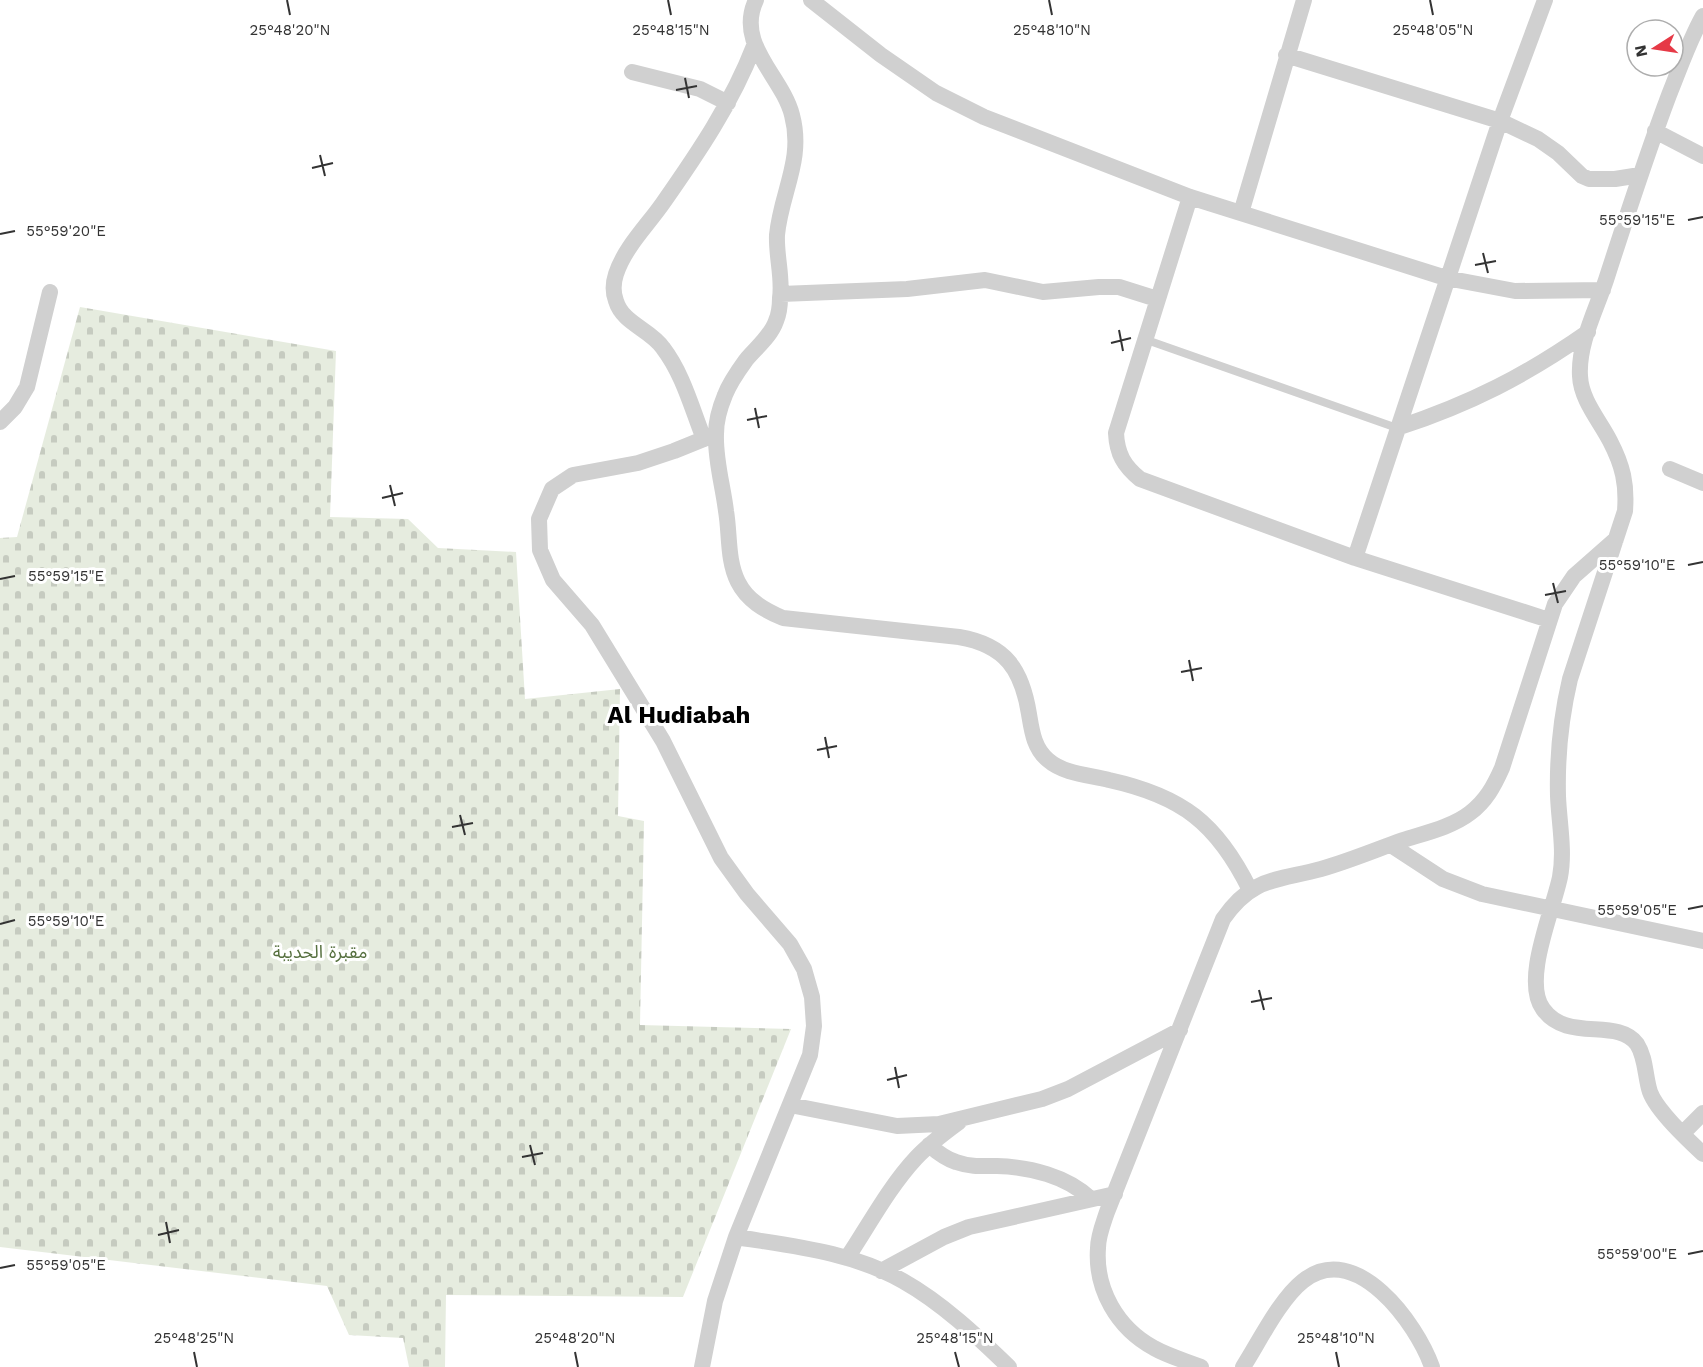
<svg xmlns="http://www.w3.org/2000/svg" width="1703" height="1367" viewBox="0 0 1703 1367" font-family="'Work Sans','Noto Sans Arabic',sans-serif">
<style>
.cemetery{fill:url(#cemetery-stones)}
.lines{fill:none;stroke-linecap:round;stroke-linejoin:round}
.service{stroke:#d0d0d0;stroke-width:8}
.minor{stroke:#d0d0d0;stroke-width:16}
.ticks{fill:none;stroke:#333;stroke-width:2}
.labels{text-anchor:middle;stroke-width:6;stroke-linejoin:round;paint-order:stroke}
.park-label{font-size:18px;fill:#56703f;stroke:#fff}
.district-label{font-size:24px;font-weight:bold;fill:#000;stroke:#fff}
.ticks-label{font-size:15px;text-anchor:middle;fill:#333;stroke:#fff;stroke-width:6;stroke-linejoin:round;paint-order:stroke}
</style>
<defs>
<pattern id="cemetery-stones" width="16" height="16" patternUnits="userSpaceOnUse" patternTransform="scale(1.5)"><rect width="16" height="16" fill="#e6ecdf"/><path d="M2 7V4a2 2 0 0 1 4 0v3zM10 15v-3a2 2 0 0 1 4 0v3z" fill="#c6cbc0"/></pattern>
</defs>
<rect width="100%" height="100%" fill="#fff"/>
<path class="cemetery" d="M80 307 336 351 330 517 408 519 438 548 516 552 525 699 620 689 618 816 644 821 640 1025 791 1029 683 1297 446 1295 445 1367H409L403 1338 349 1335 327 1286 0 1247V538L17 537Z"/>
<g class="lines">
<path class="service" d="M1144 339 1397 428"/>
<path class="minor" d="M756 0C735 44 782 76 792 115 804 160 781 192 777 235 776 256 783 278 780 298 780 305 779 314 776 321 771 336 756 348 746 360 738 371 730 382 725 395 720 407 716 421 716 434 715 460 723 486 726 511 730 534 727 560 738 582 747 600 764 610 783 618L959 637C1006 645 1022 670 1029 714 1032 732 1034 748 1048 760 1064 774 1089 775 1109 780 1182 796 1217 823 1250 890
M811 0 881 55 936 93 984 117 1190 197 1446 278 1515 291 1603 290
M1703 16C1689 41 1680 68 1669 95 1646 156 1626 218 1606 280 1596 310 1578 344 1580 376 1581 400 1600 421 1610 441 1623 466 1627 484 1625 511L1570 679C1561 717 1557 756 1558 796 1559 822 1565 851 1560 877 1553 911 1522 980 1543 1009 1567 1043 1617 1017 1637 1044 1646 1058 1645 1077 1650 1092 1657 1111 1688 1140 1703 1154
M1286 55 1500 121 1538 139 1558 153 1582 176 1589 179H1615L1640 175
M632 72 700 89 728 103
M1655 131 1703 156
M1190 197 1116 433C1117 454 1124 466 1140 479L1355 558 1549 620
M1241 213 1304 0
M781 294 907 289 985 280 1043 292 1099 287H1119L1157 299
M0 422 15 407 27 387 50 292
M1397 428C1470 404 1525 376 1588 332
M704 439C692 409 683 374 663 348 650 329 623 324 616 301 613 293 613 283 616 274 625 247 647 226 663 203 698 153 732 103 754 46
M1670 469 1703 483
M1355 558 1500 121 1545 0
M1391 845 1443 879 1482 894 1703 941
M790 1105 897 1126 939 1124 1042 1099 1068 1089 1180 1030
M1683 1133 1703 1113
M929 1145C937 1152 946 1159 956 1162 970 1167 983 1166 997 1166 1030 1167 1067 1176 1091 1199
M736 1237C792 1246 852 1252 903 1281 942 1303 977 1336 1009 1367
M847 1258C869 1225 889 1187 916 1158 929 1144 944 1133 959 1122
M881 1271 944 1237 969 1227 1115 1194
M702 1367 715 1301 736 1237 810 1055 814 1026 812 997 804 969 790 944 747 894 721 858 663 741 592 625 553 580 540 550 539 519 552 489 573 475 638 463 674 451 716 434
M1201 1367C1186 1361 1168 1356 1154 1348 1117 1328 1095 1289 1098 1248 1098 1236 1103 1224 1107 1212L1223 919C1252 877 1276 881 1321 869 1349 861 1375 850 1403 840 1425 833 1452 827 1470 813 1486 801 1494 786 1502 768L1555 604 1574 576 1616 539
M1243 1367C1259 1342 1280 1299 1303 1281 1356 1239 1417 1324 1432 1367"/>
</g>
<path class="ticks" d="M287 0 290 15M668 0 671 15M1049 0 1052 15M1430 0 1433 15M685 78 689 98M676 90 697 86M320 155 325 176M312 168 333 163M1688 220 1703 217M0 234 15 231M1483 253 1488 273M1475 265 1496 261M1119 330 1123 351M1111 343 1131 338M755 408 759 428M747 420 767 416M390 485 395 506M382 498 403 493M1688 565 1703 562M0 579 15 576M1553 583 1558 603M1545 595 1566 591M1189 660 1193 681M1181 672 1202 668M825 737 829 758M817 750 837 746M460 815 465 835M452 827 473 823M1688 909 1703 906M0 924 15 920M1259 990 1264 1010M1251 1002 1272 998M895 1067 899 1088M887 1080 907 1075M530 1145 535 1165M522 1157 543 1153M166 1222 170 1243M158 1235 179 1230M1688 1254 1703 1251M0 1268 15 1265M194 1352 197 1367M575 1352 578 1367M955 1352 959 1367M1336 1352 1339 1367"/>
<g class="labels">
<g class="park-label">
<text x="320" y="958">مقبرة الحديبة</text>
</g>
<g class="district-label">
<text x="679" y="723">Al Hudiabah</text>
</g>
</g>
<g class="ticks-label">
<text x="290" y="35">25°48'20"N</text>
<text x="671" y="35">25°48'15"N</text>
<text x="1052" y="35">25°48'10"N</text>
<text x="1433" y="35">25°48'05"N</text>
<text x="1637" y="225">55°59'15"E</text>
<text x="66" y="236">55°59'20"E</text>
<text x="1637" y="570">55°59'10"E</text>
<text x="66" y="581">55°59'15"E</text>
<text x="1637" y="915">55°59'05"E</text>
<text x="66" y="926">55°59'10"E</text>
<text x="1637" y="1259">55°59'00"E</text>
<text x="66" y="1270">55°59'05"E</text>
<text x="194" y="1343">25°48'25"N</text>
<text x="575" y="1343">25°48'20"N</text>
<text x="955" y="1343">25°48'15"N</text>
<text x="1336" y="1343">25°48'10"N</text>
</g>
<g transform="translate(1655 48) rotate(258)"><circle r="28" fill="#ffffff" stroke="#adadad" stroke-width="1.5"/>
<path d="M0-4.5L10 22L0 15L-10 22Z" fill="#e63946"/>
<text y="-9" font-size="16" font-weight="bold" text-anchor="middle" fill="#333333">N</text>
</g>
</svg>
